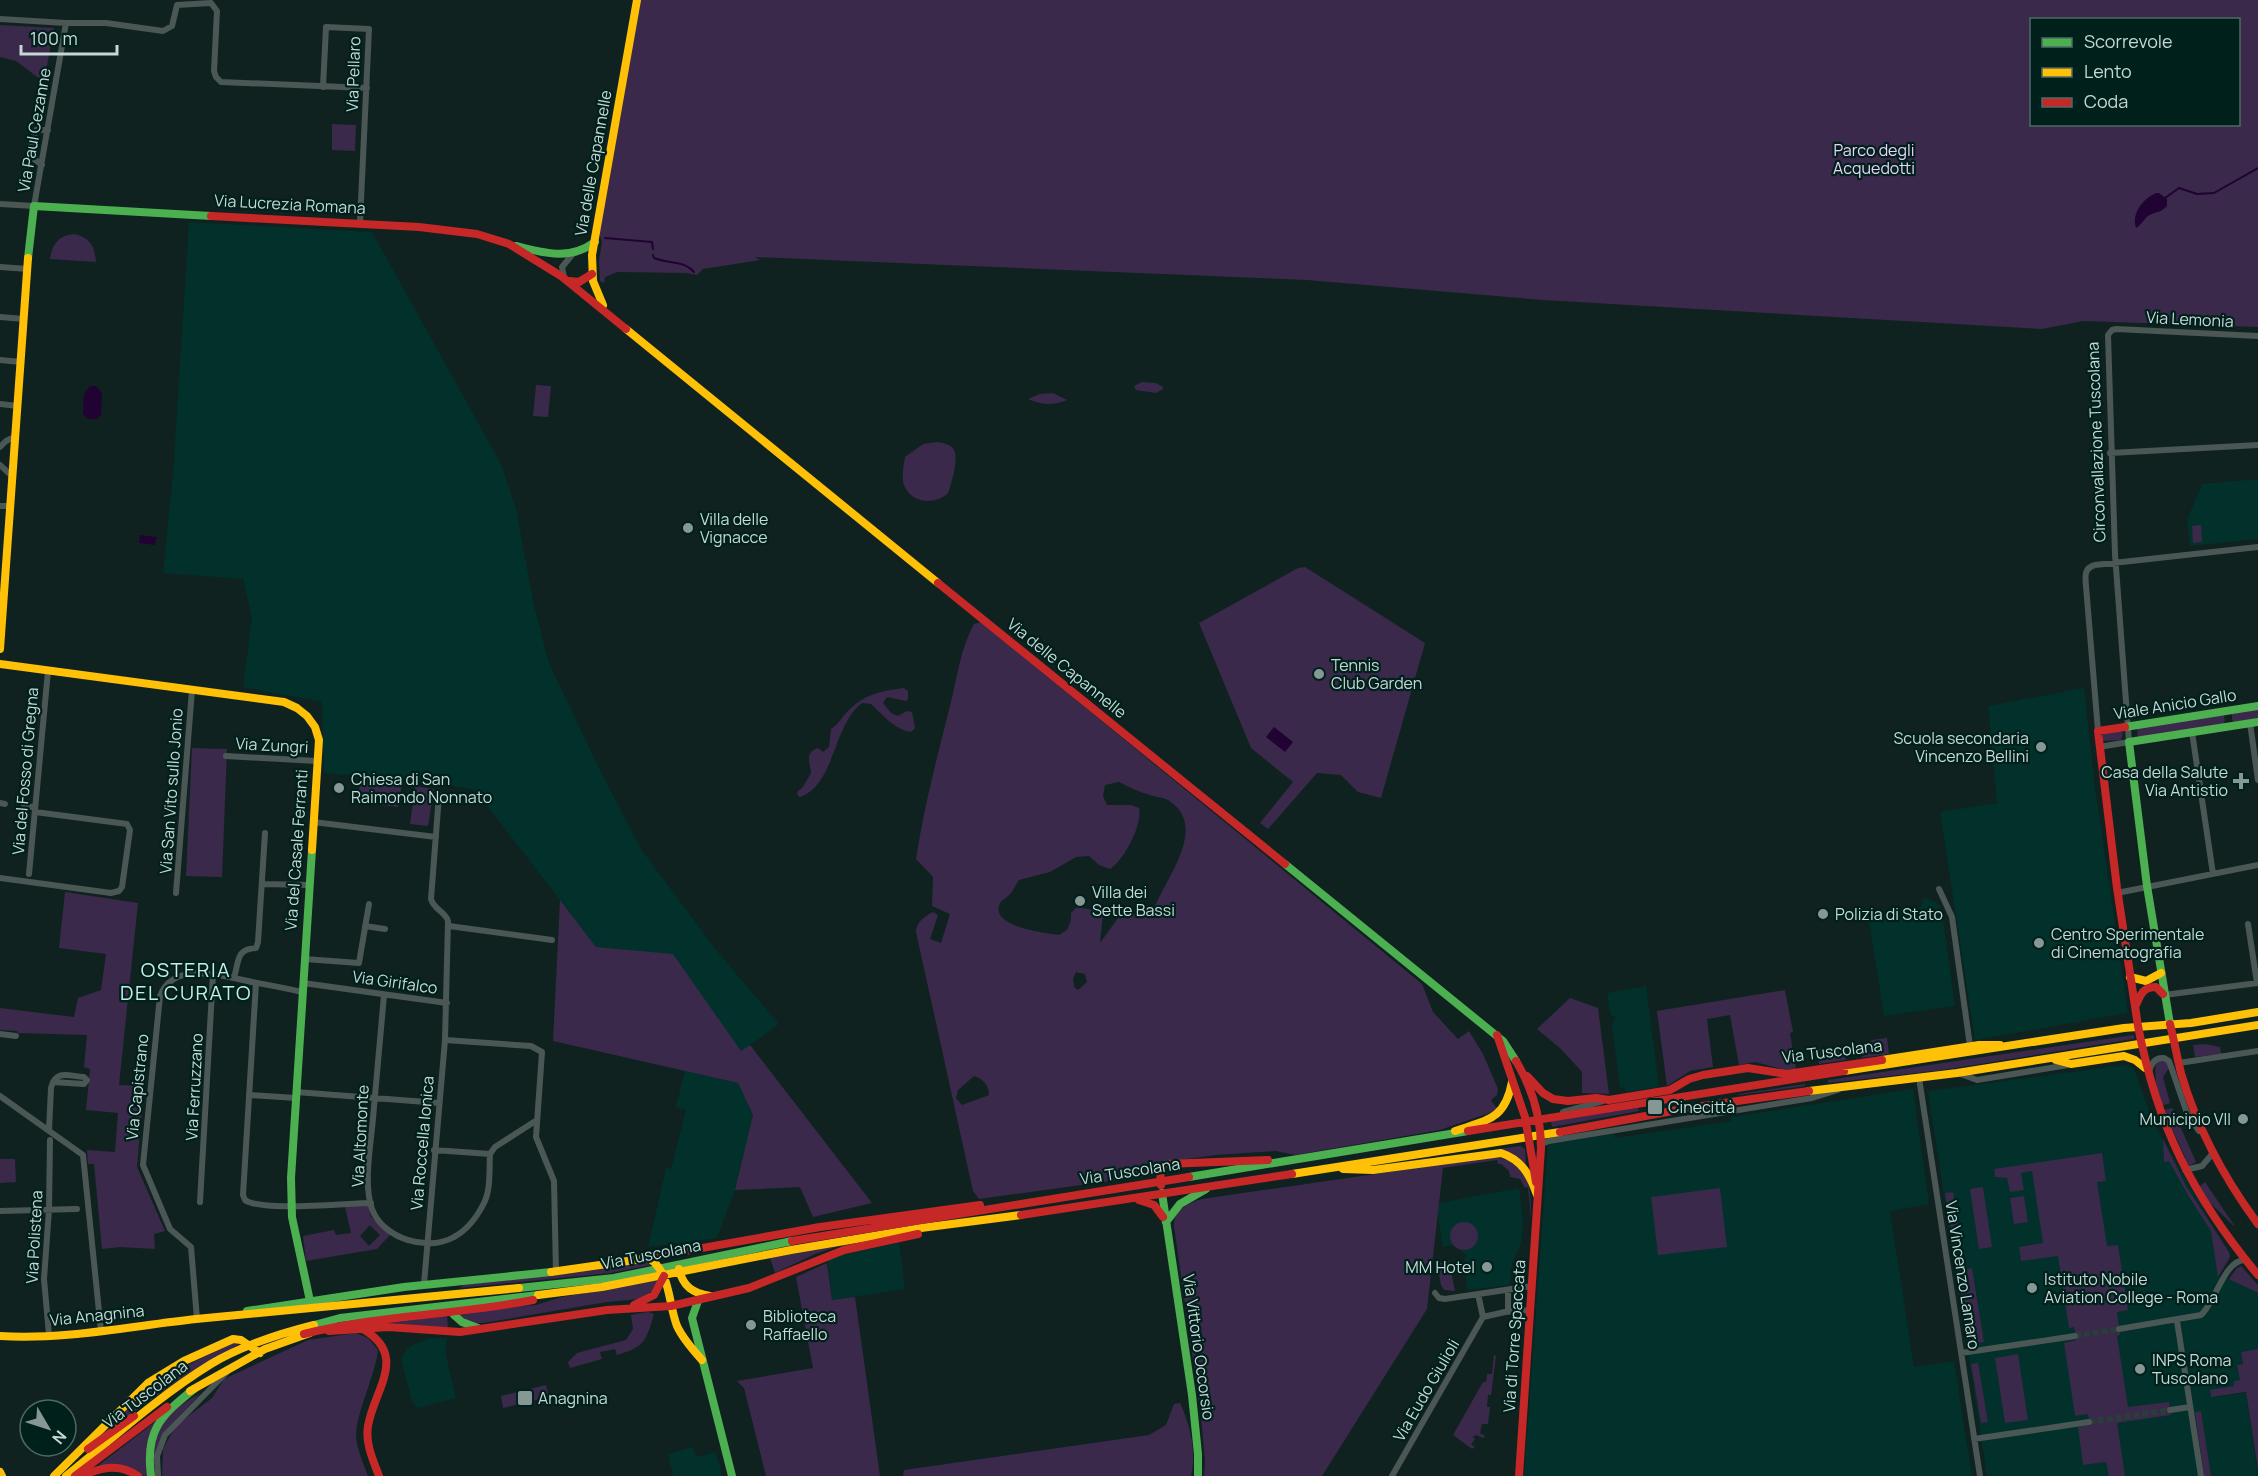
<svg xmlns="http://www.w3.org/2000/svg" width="2258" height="1476" viewBox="0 0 2258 1476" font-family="Manrope,sans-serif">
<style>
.built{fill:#02302a}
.green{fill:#3a294a;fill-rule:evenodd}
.water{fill:#210333}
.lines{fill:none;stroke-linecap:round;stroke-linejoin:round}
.stream{stroke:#210333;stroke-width:2}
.street-tunnel{stroke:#2a3d3b;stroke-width:6;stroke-dasharray:6 3;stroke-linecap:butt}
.street{stroke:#4a5755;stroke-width:6}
.fast{stroke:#4caf50;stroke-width:8}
.slow{stroke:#ffc107;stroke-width:8}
.jam{stroke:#c62828;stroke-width:8}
.poi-dot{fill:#869896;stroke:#00201c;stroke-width:2}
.labels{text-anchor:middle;stroke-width:4.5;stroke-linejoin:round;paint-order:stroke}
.street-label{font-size:16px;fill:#c6d8d5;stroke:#00201c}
.park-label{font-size:16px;fill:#e8d3f7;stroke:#00201c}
.poi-label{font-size:16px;fill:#c6d8d5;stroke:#00201c;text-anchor:start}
.quarter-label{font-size:20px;letter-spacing:1.5px;fill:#c6ece5;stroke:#00201c}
</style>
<rect width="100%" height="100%" fill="#0f2220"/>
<path class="built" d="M189 222 372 232 501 464 516 508 533 601 549 663 600 770 641 849 717 951 779 1024 742 1051 596 947 475 790 432 782 324 773 322 702 243 687 252 618 243 579 163 573 173 474Z
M2258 479V539L2190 546 2187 520 2202 484Z
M2084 688 2095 788 2128 1013 1975 1040 1940 812 1997 803 1988 706Z
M1923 898 1934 901 1940 906 1942 913 1955 1006 1884 1016 1867 908H1871L1874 913 1919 908 1922 906Z
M1646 986 1659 1087 1626 1092 1625 1087 1620 1088 1612 1026 1615 1017 1610 1014 1607 993Z
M2124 1065 2134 1069 2153 1122 2230 1255 2219 1277 2234 1279 2258 1293V1349L2241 1352 2243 1365 2240 1380 2234 1386 2210 1391 2211 1397 2246 1393 2258 1476H1987L1928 1091Z
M685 1071 738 1083 753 1115 735 1190 717 1238 648 1247 666 1168 671 1169 686 1110 676 1107Z
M1913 1089 1929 1204 1890 1211 1914 1367 1954 1361 1972 1476H1524L1548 1144 1614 1134 1615 1138 1731 1121V1117Z
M1519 1188 1523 1220 1522 1233 1521 1243 1512 1264 1510 1285 1467 1290 1464 1259 1467 1255 1452 1245 1443 1247 1437 1212 1439 1203Z
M899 1243 905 1289 832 1300 828 1260 842 1254Z
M431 1338H447L445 1351 456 1398 418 1408 412 1402 401 1359 407 1349 414 1344Z
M693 1447 696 1457 716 1452 722 1476H673L668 1454Z"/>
<path class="green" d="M639 0H2258V327L2083 321 2042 329 1543 300 1307 280 755 257 760 260 703 269 697 275 686 273 617 272 605 277 604 283 600 281 599 261 602 242 599 233ZM2032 20H2238V124H2032Z
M0 25 54 28 44 82 16 61 0 57Z
M332 124 356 125 355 151 332 150Z
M74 234C90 237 95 247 96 262L50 259C52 244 59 235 74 234Z
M1142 382 1156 383 1163 387V389L1156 393 1136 390 1134 386Z
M536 385 551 386 548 417 533 416Z
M1053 393 1067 400C1053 406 1043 405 1028 399L1040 394Z
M937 442C943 443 951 444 954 450 959 458 951 485 948 493 934 506 911 503 904 485 901 476 904 465 905 457L923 444Z
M2201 525 2202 542 2193 543 2192 526Z
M1305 567 1425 643 1381 798 1358 792 1341 775 1317 773 1268 829 1260 823 1293 782 1251 748 1199 623 1298 568Z
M981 622 1422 984 1433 1012 1458 1039 1469 1031 1483 1054 1498 1089 1497 1095 1491 1100 1498 1110 1440 1130 1295 1155 1276 1151 1215 1155 1159 1163 1154 1170 1153 1175 979 1199 973 1191 916 932C916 922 925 916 933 912L938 915 930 939 941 943 950 914 932 906 933 877 916 859C924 806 938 754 951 702 958 674 960 650 974 624ZM1119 782C1129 787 1139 792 1150 795 1155 797 1163 797 1168 800 1208 825 1169 874 1156 904L1150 910 1118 918 1100 943 1103 914 1098 911 1077 907 1071 913V920L1067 930 1059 935C1045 933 993 927 999 906 1000 900 1007 898 1011 893 1014 889 1016 884 1019 880L1050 872 1076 857 1089 856 1099 865 1110 869C1124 860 1143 824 1139 808L1131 805H1107L1103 796 1105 785ZM1076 972 1085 974 1087 982 1078 990 1074 987 1073 979ZM974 1076C983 1079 989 1085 989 1095L962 1105 956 1098 958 1090Z
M904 688 908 691V699L906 701 887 697 883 703 891 713 898 716 907 711 912 712 915 728 911 732C895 730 882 714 871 704L862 703C832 727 836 782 801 797L798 796 797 792 803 787 811 773C810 762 804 753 818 748L823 752 829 747 831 729C839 724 841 718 847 712 864 694 881 691 904 688Z
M2258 709V719L2234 722 2232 720V714Z
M2224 715 2225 721 2223 724 2138 738 2137 728Z
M2120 731 2123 733 2121 740 2103 741V734Z
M192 748 227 749 222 877 186 876Z
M361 778 402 784 398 807 357 802Z
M415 786 434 789 428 826 410 824Z
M65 892 138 903 119 1085 144 1086 137 1167 165 1231 154 1234 155 1249 120 1247 102 1249 94 1164H88L87 1150 115 1152 118 1113 86 1110 90 1069 84 1067 87 1035 18 1033 17 1031 0 1030V1008L74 1017 78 998 101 990 106 954 59 948Z
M560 900 596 947 673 954 741 1051 750 1045 872 1203 813 1217 800 1187 735 1190 753 1115 738 1083 553 1041Z
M1785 990 1793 1032 1790 1033 1796 1069 1786 1070 1755 1062 1739 1065 1730 1015 1707 1019 1713 1067 1690 1071 1667 1086 1657 1011Z
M1570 998 1598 1008 1609 1094 1582 1093V1072L1561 1049 1537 1029Z
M2133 1035 2135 1037 2133 1039 1943 1070 1828 1083V1080Z
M1887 1038 1889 1054 1861 1058 1865 1052 1859 1050C1864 1040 1877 1039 1887 1038Z
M2206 1044 2220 1047 2221 1054 2195 1057 2193 1045Z
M1831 1047 1843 1049 1846 1060 1819 1064 1817 1049Z
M2160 1060 2168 1063 2169 1068 2163 1077 2170 1103 2162 1106C2157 1092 2154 1078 2156 1064Z
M1805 1084V1086L1739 1095V1094Z
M1638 1108 1639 1111 1552 1127 1551 1121Z
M2172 1108 2196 1162 2189 1166 2164 1110Z
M2163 1139 2186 1186 2229 1252 2230 1257 2218 1277 2211 1231 2189 1197 2169 1161 2164 1162Z
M1521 1146 1525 1149 1526 1165 1498 1149Z
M2102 1153 2106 1181 2097 1182 2107 1246 2118 1245 2128 1310 2117 1312 2120 1335 2117 1336 2128 1407 2169 1402 2171 1415 2117 1423 2125 1476H2109L2106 1462 2083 1465 2078 1427 2090 1425 2088 1414 2075 1416 2064 1343 2076 1340 2074 1327 2069 1328 2058 1256 2021 1261 2019 1247 2043 1243 2032 1171 2021 1173 2024 1190 2010 1192 2007 1178 1995 1177 1994 1169Z
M1492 1157C1530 1160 1531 1187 1531 1218L1528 1187 1525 1188 1520 1179 1510 1177 1509 1171 1501 1164H1498L1497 1160 1443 1168 1427 1309 1322 1476H1204L1205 1461 1201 1416 1174 1226C1173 1210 1189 1203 1202 1199Z
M0 1159H15L16 1182 0 1183Z
M2205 1182 2234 1225V1226L2208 1201 2200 1186Z
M1983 1187 1992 1247 1979 1249 1970 1189Z
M1720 1188 1727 1247 1658 1255 1651 1197Z
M1953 1192 1962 1252H1955L1945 1193Z
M2024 1196 2028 1222 2014 1224 2010 1198Z
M368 1205 371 1217 391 1234 377 1249 306 1261 303 1236 334 1230 336 1235 351 1233 345 1207ZM370 1225 380 1235 369 1246 360 1236Z
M1450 1236a14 14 0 1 1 28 0a14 14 0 1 1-28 0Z
M842 1245 815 1254 775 1273 770 1258Z
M1449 1261 1455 1291 1444 1290 1441 1285 1437 1264Z
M647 1262 651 1265 610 1273 460 1288 463 1285Z
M827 1263 832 1300 855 1297 880 1476H766L744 1388 737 1381 813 1368 796 1277Z
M2241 1266 2258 1285V1293L2229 1279 2236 1269Z
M1972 1268 1984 1342 1969 1344 1957 1270Z
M658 1280 652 1291 639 1299 607 1302 483 1323H471L457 1313 536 1305 562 1297Z
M648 1312 654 1314C646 1342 644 1347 617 1355L615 1349 600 1352 602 1359 570 1368 568 1362 577 1353 626 1340 633 1329 631 1315Z
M447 1316 448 1328 389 1323Z
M356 1333 368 1338 378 1350C375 1376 356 1413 356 1436 357 1449 363 1463 368 1476H162L163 1449 170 1436 177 1425 212 1398 224 1379 308 1340Z
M233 1343 240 1344 191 1372 108 1430 147 1388 167 1375Z
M2258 1349V1470L2246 1392 2211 1397 2210 1390 2234 1386V1381L2240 1380 2237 1365 2243 1364 2241 1352Z
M2018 1354 2028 1420 2005 1423 1995 1358Z
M1494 1355 1496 1356 1491 1395H1488L1487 1407H1490L1488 1424H1482L1480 1433 1485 1436 1483 1438 1476 1435 1473 1437 1475 1439 1471 1444 1475 1447 1472 1449 1453 1435 1483 1382H1486L1487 1374H1492Z
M1978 1363 1988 1422 1981 1423 1971 1364Z
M546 1385 549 1397 503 1408 501 1396Z
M200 1394 163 1434 155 1465 151 1461C153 1453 153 1444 156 1437 162 1418 183 1402 200 1394Z
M1180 1403C1190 1424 1197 1453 1191 1476H903L904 1470 1149 1435 1166 1425 1174 1404Z
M2201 1411 2211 1476H2204L2195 1412Z
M155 1422 149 1476H144L134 1469 99 1465Z"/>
<path class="water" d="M2156 193H2159L2167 199V206C2161 212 2159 211 2152 214 2145 216 2142 225 2136 228 2131 213 2143 199 2156 193Z
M90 386H96L102 393 101 415 96 419H88L83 414 84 394Z
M140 535 157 537 155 545 139 543Z
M1274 727 1293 742 1285 752 1266 737Z"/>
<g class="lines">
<path class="stream" d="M2165 198 2179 188 2197 194 2214 193 2258 168
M605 238 652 242 653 249
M653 255 654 258C668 264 684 260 694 272"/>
<path class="street-tunnel" d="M2075 1336 2119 1329
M2089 1422 2170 1410"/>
<path class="street" d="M0 19 66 23H106L163 31 172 26 177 5 211 3 217 11 214 71 216 77 221 82 367 88
M323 87 326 27 369 29 360 222
M42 165 34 159 31 143 36 130H48
M0 204 34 206 66 23
M0 267 28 269
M564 277 562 267 572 255
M0 317 24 319
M0 360 21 362
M0 404 18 406
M0 447 6 441 16 436
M2110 453 2258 445
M0 465 13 477
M0 506H10
M2250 723 2258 780
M2098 731 2086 586C2085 576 2084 568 2095 565L2258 547
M2192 732 2213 874
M2099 747 2129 742 2115 554 2108 335 2112 330 2116 329 2258 336
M226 756 317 761
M0 803 5 804
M24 806 33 807
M313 822 436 837
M29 874 48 671
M0 878 111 893 119 891 122 887 130 830 127 824 35 812
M263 884 309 885
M1939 889 1952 917 1970 1046
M176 893 192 690
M2117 893 2258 865
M2248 924 2257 983
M365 926 385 929
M449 926 552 940
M304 959 359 963 369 904
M234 978C239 961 236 949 256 948L258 942 265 833
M256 983 243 1195 245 1200C261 1212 347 1203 371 1203
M303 983 447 1003
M384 995C380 1036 377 1077 373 1118 371 1144 363 1184 372 1209 383 1239 428 1252 454 1237 467 1230 477 1217 484 1203 491 1189 489 1170 490 1154
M2164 995 2258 983
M0 1034 16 1036
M445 1040 531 1046 542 1052 536 1137 554 1181 556 1272
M2179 1063 2258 1051
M2149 1072C2151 1064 2155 1057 2164 1058L2169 1061 2187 1113 2199 1131
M1958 1073 1977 1080 2068 1065
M1919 1078 1980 1476
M296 1092 439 1103
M249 1095 296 1098
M0 1096 83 1155 101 1331
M1563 1112 1603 1101
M49 1130 51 1088C56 1069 68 1076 84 1077L87 1080 84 1084 53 1082
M1541 1144 1549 1141 1812 1098 1838 1090
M434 1150 490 1154
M490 1154 495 1147 537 1120
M2185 1170 2202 1166 2213 1153
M200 1202 213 974
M0 1211 77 1209
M424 1284 445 1040 448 921C445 911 434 910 431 899L439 795
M1435 1293 1439 1298 1445 1299 1532 1286
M1478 1294 1483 1317
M1508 1311V1290
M1483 1317 1505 1312 1530 1310
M197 1319 191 1247 170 1229 143 1165 160 996C174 960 223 976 252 982 268 985 285 988 302 992
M2177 1321 2201 1476
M2119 1329 2201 1315C2216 1302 2224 1260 2245 1260
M49 1335 44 1279 49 1210 50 1140
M1961 1353 2075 1336
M2170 1410 2190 1407
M1974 1439 2089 1422
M158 1476 157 1456 165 1435 227 1372
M1392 1476 1483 1317"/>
<path class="fast" d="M516 246C545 253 569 261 595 242
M28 258 34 206 211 216
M2125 727 2258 706
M1285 864 1503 1041 1516 1061
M2170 1024 2147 886 2129 742 2258 722
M1189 1177 1468 1131
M1162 1193 1192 1395 1198 1454V1476
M1166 1222 1180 1204 1206 1189
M519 1288 614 1278 792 1241
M310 1301 292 1217 291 1178 312 850
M698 1301 692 1318 732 1476
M247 1311 404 1287 551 1272
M454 1315 462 1322 478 1328
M314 1325 340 1318 538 1295
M151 1476C145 1431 160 1416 194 1389"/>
<path class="slow" d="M603 305 593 281 592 255 637 0
M626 329 938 583
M0 649 28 258
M0 664 284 702 297 708 307 716 315 727 319 740 312 850
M2130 977 2146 981 2161 973
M1882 1060 1979 1045H2000
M2056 1060 2071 1064 2124 1056 2135 1060 2145 1068
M1844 1071 2124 1028 2191 1023 2258 1012
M1809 1091 1957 1073 2258 1025
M1455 1131C1487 1120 1505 1120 1512 1082
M1343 1169 1373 1170 1501 1153C1522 1160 1530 1175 1537 1195
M1292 1174 1560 1132
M679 1269C683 1287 693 1293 710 1296
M551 1272 649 1258C671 1273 668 1303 677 1326 683 1339 693 1350 702 1360
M538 1295 602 1287 791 1250 921 1228 1021 1215
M0 1336C65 1340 131 1326 196 1319 303 1308 411 1299 519 1288
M190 1391 265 1349 310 1333
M0 1472 2 1476
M54 1476 148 1383 184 1361 233 1339 241 1340 260 1353
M66 1476C113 1438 159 1396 211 1364 243 1345 278 1334 314 1325"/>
<path class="jam" d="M211 216 419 227 477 234 509 244 561 276 626 329
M570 281 579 282 592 274
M938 583 1285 864
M2125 727 2098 731 2117 888 2138 1026
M2136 1005C2141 994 2143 987 2156 987L2163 994
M2170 1024C2174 1040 2177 1057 2181 1073 2197 1128 2224 1178 2258 1224
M2138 1026C2157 1126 2193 1197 2258 1275
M1497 1035 1525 1117 1536 1182
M1516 1061C1532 1088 1541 1115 1541 1148L1519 1476
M1527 1076 1543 1093 1553 1099 1568 1101 1596 1098 1609 1100 1670 1090 1689 1079 1703 1075 1748 1068 1787 1074 1882 1060
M1468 1131 1844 1071
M1560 1132 1688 1108 1809 1091
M1161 1185 1160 1168 1166 1164 1268 1160
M1139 1200 1154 1205 1163 1217
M1021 1215 1292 1174
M792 1241 1189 1177
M646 1258 820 1227 980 1205
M634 1305 654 1295 664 1276
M671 1306 749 1288 844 1250 918 1234
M361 1328C410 1355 374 1389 368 1426 365 1443 373 1460 379 1476
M329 1331 388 1327 460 1332 607 1310 671 1306
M304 1334C379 1315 457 1315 533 1300
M88 1449 134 1416
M75 1476 167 1407
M82 1476C102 1467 119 1463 138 1476"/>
</g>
<g class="poi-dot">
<circle cx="688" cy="528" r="6"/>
<circle cx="1319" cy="674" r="6"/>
<circle cx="2041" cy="747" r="6"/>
<path d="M2238 772h6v6h6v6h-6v6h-6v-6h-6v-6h6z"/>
<circle cx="339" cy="788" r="6"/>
<circle cx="1080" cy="901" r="6"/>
<circle cx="1823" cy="914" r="6"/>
<circle cx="2039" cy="943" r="6"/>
<rect x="1647" y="1099" width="16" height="16" rx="3"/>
<circle cx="2243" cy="1119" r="6"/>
<circle cx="1487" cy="1267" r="6"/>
<circle cx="2032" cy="1288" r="6"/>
<circle cx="751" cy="1325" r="6"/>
<circle cx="2140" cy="1369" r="6"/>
<rect x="517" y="1390" width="16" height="16" rx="3"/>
</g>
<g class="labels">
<g class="street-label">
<text transform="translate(353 74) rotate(-88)" y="6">Via Pellaro</text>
<text transform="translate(34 130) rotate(-80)" y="6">Via Paul Cezanne</text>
<text transform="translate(593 163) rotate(-80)" y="6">Via delle Capannelle</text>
<text transform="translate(290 204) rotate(3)" y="6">Via Lucrezia Romana</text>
<text transform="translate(2190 319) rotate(3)" y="6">Via Lemonia</text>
<text transform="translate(2096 442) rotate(-92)" y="6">Circonvallazione Tuscolana</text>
<text transform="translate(1067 668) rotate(39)" y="6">Via delle Capannelle</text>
<text transform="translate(2175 704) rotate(-9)" y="6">Viale Anicio Gallo</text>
<text transform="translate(272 745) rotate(3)" y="6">Via Zungri</text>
<text transform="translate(25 771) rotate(-85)" y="6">Via del Fosso di Gregna</text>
<text transform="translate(171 791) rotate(-86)" y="6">Via San Vito sullo Jonio</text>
<text transform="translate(296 850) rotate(-86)" y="6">Via del Casale Ferranti</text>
<text transform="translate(395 982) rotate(8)" y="6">Via Girifalco</text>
<text transform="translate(1832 1051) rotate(-7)" y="6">Via Tuscolana</text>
<text transform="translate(137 1087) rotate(-84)" y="6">Via Capistrano</text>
<text transform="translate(194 1087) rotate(-87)" y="6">Via Ferruzzano</text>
<text transform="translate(360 1136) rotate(-87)" y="6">Via Altomonte</text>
<text transform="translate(422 1143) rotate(-85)" y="6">Via Roccella Ionica</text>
<text transform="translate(1130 1171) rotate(-9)" y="6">Via Tuscolana</text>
<text transform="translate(34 1237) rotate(-87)" y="6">Via Polistena</text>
<text transform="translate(651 1254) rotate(-11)" y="6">Via Tuscolana</text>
<text transform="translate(1963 1275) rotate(81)" y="6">Via Vincenzo Lamaro</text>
<text transform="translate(97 1315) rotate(-6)" y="6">Via Anagnina</text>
<text transform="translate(1514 1336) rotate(-86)" y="6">Via di Torre Spaccata</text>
<text transform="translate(1199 1347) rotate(82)" y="6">Via Vittorio Occorsio</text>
<text transform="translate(1426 1390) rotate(-60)" y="6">Via Eudo Giulioli</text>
<text transform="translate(145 1394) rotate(-37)" y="6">Via Tuscolana</text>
</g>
<g class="park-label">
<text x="1874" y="156">Parco degli<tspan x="1874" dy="18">Acquedotti</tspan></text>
</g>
<g class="poi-label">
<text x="700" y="525">Villa delle<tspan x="700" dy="18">Vignacce</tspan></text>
<text x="1331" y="671">Tennis<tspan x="1331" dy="18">Club Garden</tspan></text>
<text x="2029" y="744" text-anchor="end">Scuola secondaria<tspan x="2029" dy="18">Vincenzo Bellini</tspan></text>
<text x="2228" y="778" text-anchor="end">Casa della Salute<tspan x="2228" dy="18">Via Antistio</tspan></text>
<text x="351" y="785">Chiesa di San<tspan x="351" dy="18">Raimondo Nonnato</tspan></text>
<text x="1092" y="898">Villa dei<tspan x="1092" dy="18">Sette Bassi</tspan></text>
<text x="1835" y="920">Polizia di Stato</text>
<text x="2051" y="940">Centro Sperimentale<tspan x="2051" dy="18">di Cinematografia</tspan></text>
<text x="1668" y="1113">Cinecittà</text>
<text x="2231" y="1125" text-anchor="end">Municipio VII</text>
<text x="1475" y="1273" text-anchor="end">MM Hotel</text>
<text x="2044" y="1285">Istituto Nobile<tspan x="2044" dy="18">Aviation College - Roma</tspan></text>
<text x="763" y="1322">Biblioteca<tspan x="763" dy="18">Raffaello</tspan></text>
<text x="2152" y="1366">INPS Roma<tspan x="2152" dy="18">Tuscolano</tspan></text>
<text x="538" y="1404">Anagnina</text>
</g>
<g class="quarter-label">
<text x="186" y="977">OSTERIA<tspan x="186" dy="23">DEL CURATO</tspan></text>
</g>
</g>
<rect x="2030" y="18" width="210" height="108" fill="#00201c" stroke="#4f6a66" stroke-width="1.5"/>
<rect x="2042" y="38" width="30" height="9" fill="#4caf50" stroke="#4f6a66" stroke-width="1.5"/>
<text x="2084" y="48" font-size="18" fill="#c6d8d5">Scorrevole</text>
<rect x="2042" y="68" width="30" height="9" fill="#ffc107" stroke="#4f6a66" stroke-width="1.5"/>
<text x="2084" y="78" font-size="18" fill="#c6d8d5">Lento</text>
<rect x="2042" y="98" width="30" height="9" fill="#c62828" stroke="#4f6a66" stroke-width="1.5"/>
<text x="2084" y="108" font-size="18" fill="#c6d8d5">Coda</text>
<g transform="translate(48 1428) rotate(129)"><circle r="28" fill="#00201c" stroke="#4f6a66" stroke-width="1.5"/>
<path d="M0-4.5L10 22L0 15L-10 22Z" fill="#869896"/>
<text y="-9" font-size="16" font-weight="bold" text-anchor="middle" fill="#c6d8d5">N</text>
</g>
<path d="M21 45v9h96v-9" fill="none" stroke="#c6d8d5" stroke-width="3"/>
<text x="30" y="45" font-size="18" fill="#c6d8d5" stroke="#00201c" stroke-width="4.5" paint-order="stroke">100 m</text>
</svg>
